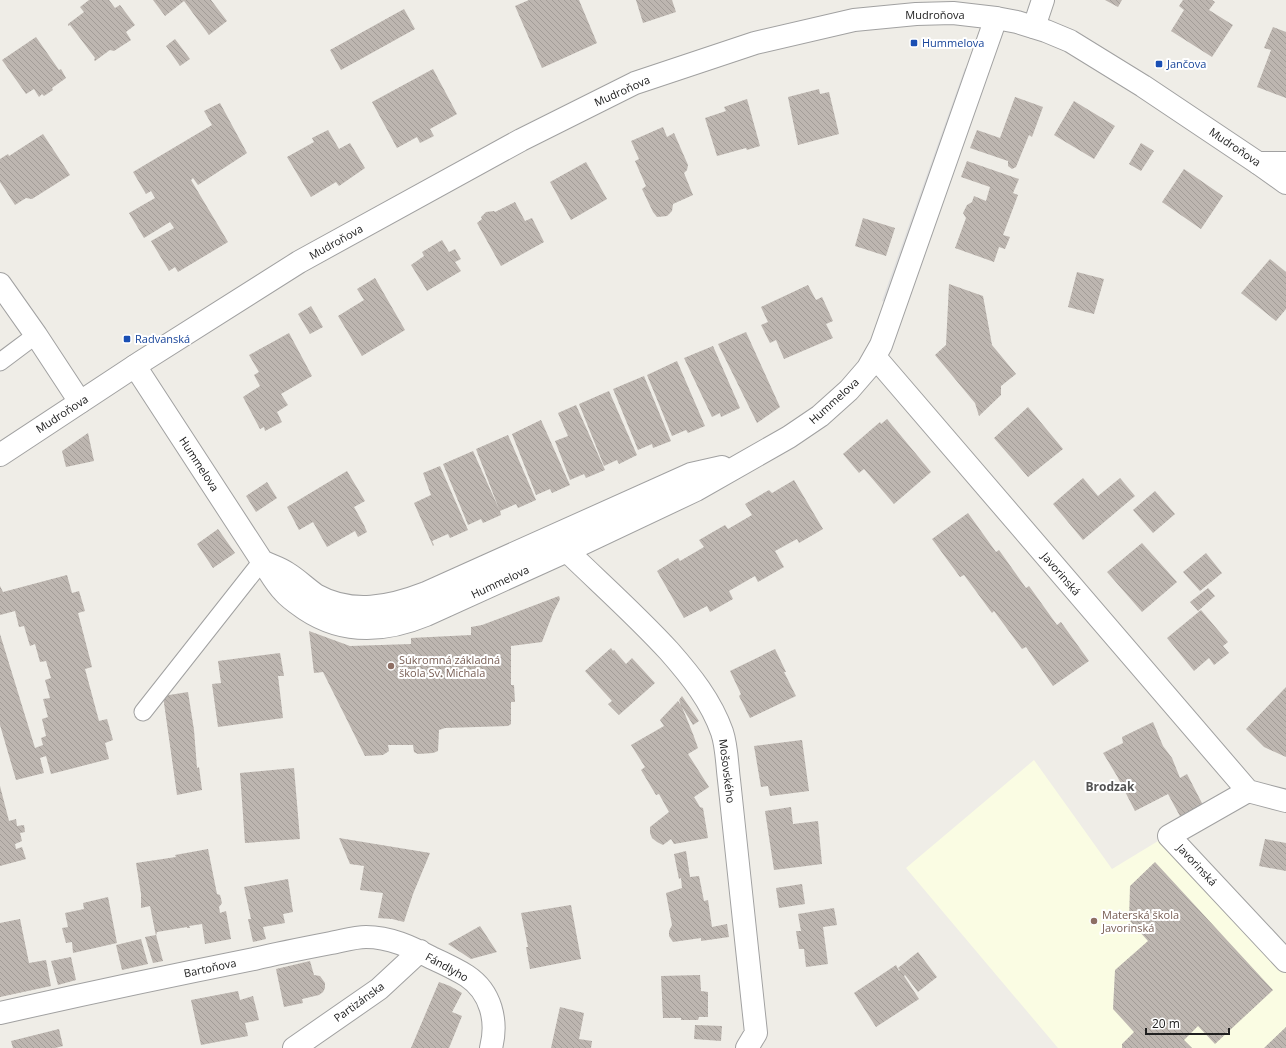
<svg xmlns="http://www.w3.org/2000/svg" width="1286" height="1048" viewBox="0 0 1286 1048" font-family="'Open Sans',sans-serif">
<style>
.education{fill:#fafce3}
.parking{fill:#e0e0e0}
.building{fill:url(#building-back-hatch)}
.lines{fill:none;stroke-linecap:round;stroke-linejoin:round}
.service-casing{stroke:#a1a1a1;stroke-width:19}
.minor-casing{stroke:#a1a1a1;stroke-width:24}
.tertiary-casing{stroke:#a1a1a1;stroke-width:24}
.service{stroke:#fff;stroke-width:17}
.minor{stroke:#fff;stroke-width:22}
.tertiary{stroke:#fff;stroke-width:22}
.transit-dot{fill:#1a4fb4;stroke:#fff;stroke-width:1.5}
.education-dot{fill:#8d6e63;stroke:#fff;stroke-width:1.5}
.labels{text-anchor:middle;stroke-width:4;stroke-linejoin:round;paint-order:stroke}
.street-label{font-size:11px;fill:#202020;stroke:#fff}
.transit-label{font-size:11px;fill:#164399;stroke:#fff;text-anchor:start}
.education-label{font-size:11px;fill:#785e54;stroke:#fff;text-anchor:start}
.neighbourhood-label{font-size:12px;font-weight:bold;fill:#535353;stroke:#fff}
</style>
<defs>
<pattern id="building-back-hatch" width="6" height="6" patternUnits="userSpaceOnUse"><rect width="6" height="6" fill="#bdb6b0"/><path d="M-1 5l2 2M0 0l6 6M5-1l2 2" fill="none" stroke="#a29c97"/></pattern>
</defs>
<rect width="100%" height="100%" fill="#efede7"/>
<path class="education" d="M1034 760 1112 869 1163 838 1286 972V1048H1058L906 868Z"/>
<path class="parking" d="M965 68 974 71 890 303 882 301Z"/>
<path class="building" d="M89 0H109L115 8 120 5 135 25 126 32 131 40 114 51 110 50 95 61 94 60 95 58 70 25 68 26V24L84 12 80 7Z
M153 0H211L227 21 209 35 184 1 165 16Z
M529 0H579L597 43 542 68 515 6Z
M636 0H672L676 12 643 23Z
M1105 0H1122L1118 7Z
M1183 0H1212L1215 2 1209 10 1233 25 1212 57 1171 31 1184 10 1179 6Z
M404 9 415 29 341 70 330 50Z
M1273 27 1286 32V98L1257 87 1271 50 1264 48Z
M36 37 59 70 61 69 66 78 52 88 53 90 44 96 42 94 39 97 34 89 26 94 2 60Z
M175 39 190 59 180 66 166 46Z
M433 69 457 114 430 129 434 136 420 143 417 137 397 148 372 102Z
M819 89 820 94 829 92 839 134 798 145 788 97Z
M1015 97 1043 107 1032 137 1029 135 1016 167 1012 169 1008 166V161L970 148 977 130 1000 138Z
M747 99 760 146 747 150 746 148 717 156 705 118 726 111 724 107Z
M1074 101 1115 126 1094 159 1054 135Z
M220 103 247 153 198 185 193 178 191 180 228 242 178 272 175 267 169 271 151 241 174 228 170 222 144 238 129 213 155 198 151 191 146 194 133 172 212 125 204 111Z
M663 127 667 137 674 133 688 165 687 170 684 173 693 195 673 204 672 211 667 216 657 217 653 212 642 189 646 186 635 161 639 159 631 141Z
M328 130 339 149 350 143 365 168 339 186 336 182 311 197 287 157 314 142 312 138Z
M43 134 70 175 32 199 26 198 15 205 0 182V159L8 154 9 156Z
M1141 143 1154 151 1141 171 1129 164Z
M967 161 1019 179 1013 193 1018 195 1003 235 1010 237 1005 249 999 247 994 262 955 248 966 218 963 213 967 205 972 202 974 196 986 201 990 187 961 177Z
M586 162 607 199 571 220 550 182Z
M1184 169 1223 196 1201 229 1162 202Z
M515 202 525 221 532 218 544 242 501 266 477 223 482 219 481 217 486 212 494 211 495 212Z
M863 218 895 228 886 256 855 246Z
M442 240 449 252 455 249 461 259 455 262 461 271 427 291 411 265 424 256 422 252Z
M1270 259 1286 272V309L1276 321 1241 293Z
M1077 272 1104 279 1094 314 1068 307Z
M375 278 405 330 362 356 338 316 364 300 357 289Z
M949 284 983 296 992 345 1016 374 1001 386V395L979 416 975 403 935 355 946 345Z
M808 285 816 300 822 297 833 321 826 324 833 338 784 359 776 340 770 343 761 325 768 322 761 307Z
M311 306 323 327 310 334 298 314Z
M746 332 780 407 757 423 718 344Z
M289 333 312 376 281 394 288 405 277 412 282 422 265 431 264 427 260 429 243 397 260 386 254 375 259 372 249 355Z
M713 346 740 408 721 417 720 413 712 417 684 358Z
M677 361 705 426 688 433 686 430 672 436 647 375Z
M644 376 671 441 653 448 652 444 638 450 613 389Z
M609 391 637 455 619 464 617 460 604 466 579 404Z
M576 405 605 470 586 478 584 474 570 480 555 441 568 436 558 413Z
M1028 407 1063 449 1028 477 994 438Z
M887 419 931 472 894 504 864 469 859 473 843 454 880 422 881 424Z
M541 420 570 485 552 493 550 489 536 495 512 434Z
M88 433 94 461 66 467 62 451Z
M508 435 536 500 518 508 516 504 500 511 501 515 483 523 481 519 468 525 443 464 473 451 499 509 476 449Z
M440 466 468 530 450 538 448 534 432 541 434 545 433 546 414 503 431 495 423 473Z
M347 471 365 501 354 507 364 525 367 532 358 537 355 531 327 547 313 522 299 530 287 507Z
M1083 478 1098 496 1120 478 1135 496 1083 540 1053 504Z
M794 480 823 529 799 543 797 539 775 551 784 567 758 582 755 576 729 591 733 599 710 612 707 606 684 618 657 571 678 558 680 561 704 547 699 540 725 525 728 529 752 515 745 504 769 490 772 493Z
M267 482 277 498 256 512 246 496Z
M1155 491 1175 514 1153 533 1133 510Z
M968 513 996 552 999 550 1026 588 1029 586 1057 625 1061 622 1089 661 1053 686 1026 647 1022 649 994 611 992 613 964 575 960 577 932 539Z
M218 529 235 553 213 568 197 544Z
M1142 543 1177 582 1142 612 1107 572Z
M1206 553 1222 573 1200 591 1183 572Z
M67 575 72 593 79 591 85 611 78 613 92 667 85 669 99 721 107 719 113 740 105 743 109 759 51 774 46 756 40 758 44 773 16 780 0 725V634L35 748 43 745 41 738 46 736 42 719 48 717 43 699 50 698 45 680 51 678 46 661 40 662 35 644 30 646 24 626 19 627 15 611 0 615V586L3 592Z
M1208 588 1215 596 1198 611 1190 602Z
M559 596 560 599 553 613 542 642 511 646V685H514L515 702H511V724L508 726 445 728 439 730 438 751 433 753 418 754 414 752 413 745H388L389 751 383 755 365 756 323 672 314 673 309 631 350 646 411 644V638L471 635V627L482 625Z
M1201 610 1228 642 1223 646 1229 653 1214 665 1209 658 1194 671 1167 638Z
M611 648 613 651 614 650 626 664 632 658 655 683 619 715 608 704 612 701 585 671Z
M775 649 786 672H784L796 696 750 718 739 696 741 694 730 671Z
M280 653 284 676H278L283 718 218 727 212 684 221 683 218 661Z
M1286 687V757L1264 747 1246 729Z
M188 692 194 730 197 768 199 767 202 790 177 795 163 696Z
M682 696 699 721 693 725 682 707 693 734 698 748 688 754 709 787 694 797 700 807 703 808 708 838 674 844 671 839 663 845 657 842 652 838 650 833V827L669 812 659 794 656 795 641 770 645 767 631 745 664 726 660 720 678 701 681 706 679 700Z
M1153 722 1163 746 1172 758 1180 778 1187 774 1205 809 1181 818 1168 794 1135 811 1117 776 1103 753 1123 743 1122 737Z
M802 740 809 791 770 796 768 786 761 787 754 746Z
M294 768 300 839 245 843 240 773Z
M0 786 9 821 16 819 17 826 24 825 25 832 20 833 22 841 15 844 16 849 22 847 26 859 0 866Z
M791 807 793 824 818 821 822 864 774 870 765 811Z
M339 838 430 853 413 894 404 922 392 919 378 918 383 893 360 890 364 866 350 864Z
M1265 839 1286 843V871L1259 866Z
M208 849 217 894 220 895 222 903 219 907 220 913 226 911 231 939 205 944 202 924 189 926 190 928H187V927L157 932 156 936 150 906 141 908V894L136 863 176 857 175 855Z
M686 851 690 877 699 876 704 901 708 900 712 927 727 924 729 937 701 941V938L673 942 669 936V931L672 925 666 893 682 888 681 878 679 879 674 854Z
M1155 862 1273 990 1215 1044 1198 1026 1184 1040 1192 1048H1122V1044L1134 1032 1113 1009 1115 970 1148 941 1129 920 1130 886Z
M288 879 293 912 283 914 285 923 263 927 266 939 253 942 248 919H251L244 887Z
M802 884 805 904 779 908 776 888Z
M108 897 117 943 73 953 72 942 66 943 63 932 62 928 68 927 65 913 84 909 83 903Z
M571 905 581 959 530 969 526 947H528L521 913Z
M834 908 837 925 823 927 828 964 806 967 804 949H799L796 931H801L798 914Z
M20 919 29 963 46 960 51 986 0 997V923Z
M480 926 497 952 471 959 448 944Z
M156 935 163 961 153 963 145 937Z
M141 939 148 964 122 970 116 945Z
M918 952 937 977 918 992 905 975 904 976 919 999 876 1027 854 993 896 965 899 971 900 970 898 968Z
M71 957 76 980 58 985 51 961Z
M310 961 314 975 320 976 325 983V988L323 992 319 995 302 999 303 1003 284 1007 276 969Z
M700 975 701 991 708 992V1017H699L698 1020H681V1018H663L661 976Z
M439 982 450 986 462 993 452 1012 462 1016 449 1048H411Z
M238 991 240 1000 253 996 259 1020 245 1023 248 1036 201 1045 191 1000Z
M560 1007 584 1013 579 1039 592 1041 591 1048H551Z
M695 1025 722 1026 721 1041 694 1039Z
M1286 1027V1048H1264Z
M59 1029 63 1046 55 1048H13L11 1041Z"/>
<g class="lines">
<g class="service-casing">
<path id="service" d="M0 362 36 335
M143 712 262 561"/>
</g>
<g class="minor-casing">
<path id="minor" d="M1034 27 1043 0
M1258 163H1286
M0 284 36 335 80 402
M875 357 1248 791 1286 801
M135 366 262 561C269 571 275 583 284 592 290 599 298 604 305 609 344 635 385 632 426 615L567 551 696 490 789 437 820 416 849 390 868 368 881 345 996 18
M567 551C601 584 637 616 669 651 691 676 711 701 722 732 727 747 727 765 729 780L756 1033 747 1048
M264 562C272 566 280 568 287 573 297 579 306 588 316 595 352 615 390 607 426 593L691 474 722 467
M1248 791 1169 836 1286 961
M0 1013C84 994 169 976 254 959 279 953 305 948 331 943 342 941 355 937 366 937 390 937 411 947 432 958 443 963 456 969 467 976 491 992 498 1021 491 1048
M294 1048 379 989 420 951"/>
</g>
<g class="tertiary-casing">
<path id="tertiary" d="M0 455 141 362 299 262 521 140 635 83 755 43 854 20 916 14 953 13 996 18 1017 22 1046 31 1070 41 1143 86 1258 163 1286 183"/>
</g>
<use href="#service" class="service"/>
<use href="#minor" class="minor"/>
<use href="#tertiary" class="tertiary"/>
</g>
<g class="transit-dot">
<rect x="910" y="39" width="8" height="8" rx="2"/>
<rect x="1155" y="60" width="8" height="8" rx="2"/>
<rect x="123" y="335" width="8" height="8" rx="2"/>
</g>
<g class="education-dot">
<circle cx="391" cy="666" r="4"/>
<circle cx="1094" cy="921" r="4"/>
</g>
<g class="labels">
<g class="street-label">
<text x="935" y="19">Mudroňova</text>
<text transform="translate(622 91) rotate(-24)" y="4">Mudroňova</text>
<text transform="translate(1235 147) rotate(34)" y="4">Mudroňova</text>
<text transform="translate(336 242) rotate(-29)" y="4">Mudroňova</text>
<text transform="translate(834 401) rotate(-42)" y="4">Hummelova</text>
<text transform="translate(62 414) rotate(-33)" y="4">Mudroňova</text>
<text transform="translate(199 464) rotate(57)" y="4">Hummelova</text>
<text transform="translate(1061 574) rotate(49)" y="4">Javorinská</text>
<text transform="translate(500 582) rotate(-25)" y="4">Hummelova</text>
<text transform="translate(727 771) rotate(83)" y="4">Mošovského</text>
<text transform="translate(1197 865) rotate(47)" y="4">Javorinská</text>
<text transform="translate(447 967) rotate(29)" y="4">Fándlyho</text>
<text transform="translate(210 968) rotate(-12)" y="4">Bartoňova</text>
<text transform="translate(359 1002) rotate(-36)" y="4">Partizánska</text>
</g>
<g class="transit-label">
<text x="922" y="47">Hummelova</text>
<text x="1167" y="68">Jančova</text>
<text x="135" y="343">Radvanská</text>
</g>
<g class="education-label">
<text x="399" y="664">Súkromná základná<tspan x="399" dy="13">škola Sv. Michala</tspan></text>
<text x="1102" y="919">Materská škola<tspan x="1102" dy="13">Javorinská</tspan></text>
</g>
<g class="neighbourhood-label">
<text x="1110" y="791">Brodzak</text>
</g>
</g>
<path d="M1146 1028v6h83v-6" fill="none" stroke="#202020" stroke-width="2"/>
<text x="1152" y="1028" font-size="12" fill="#202020" stroke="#ffffff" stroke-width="3" paint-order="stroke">20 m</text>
</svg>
